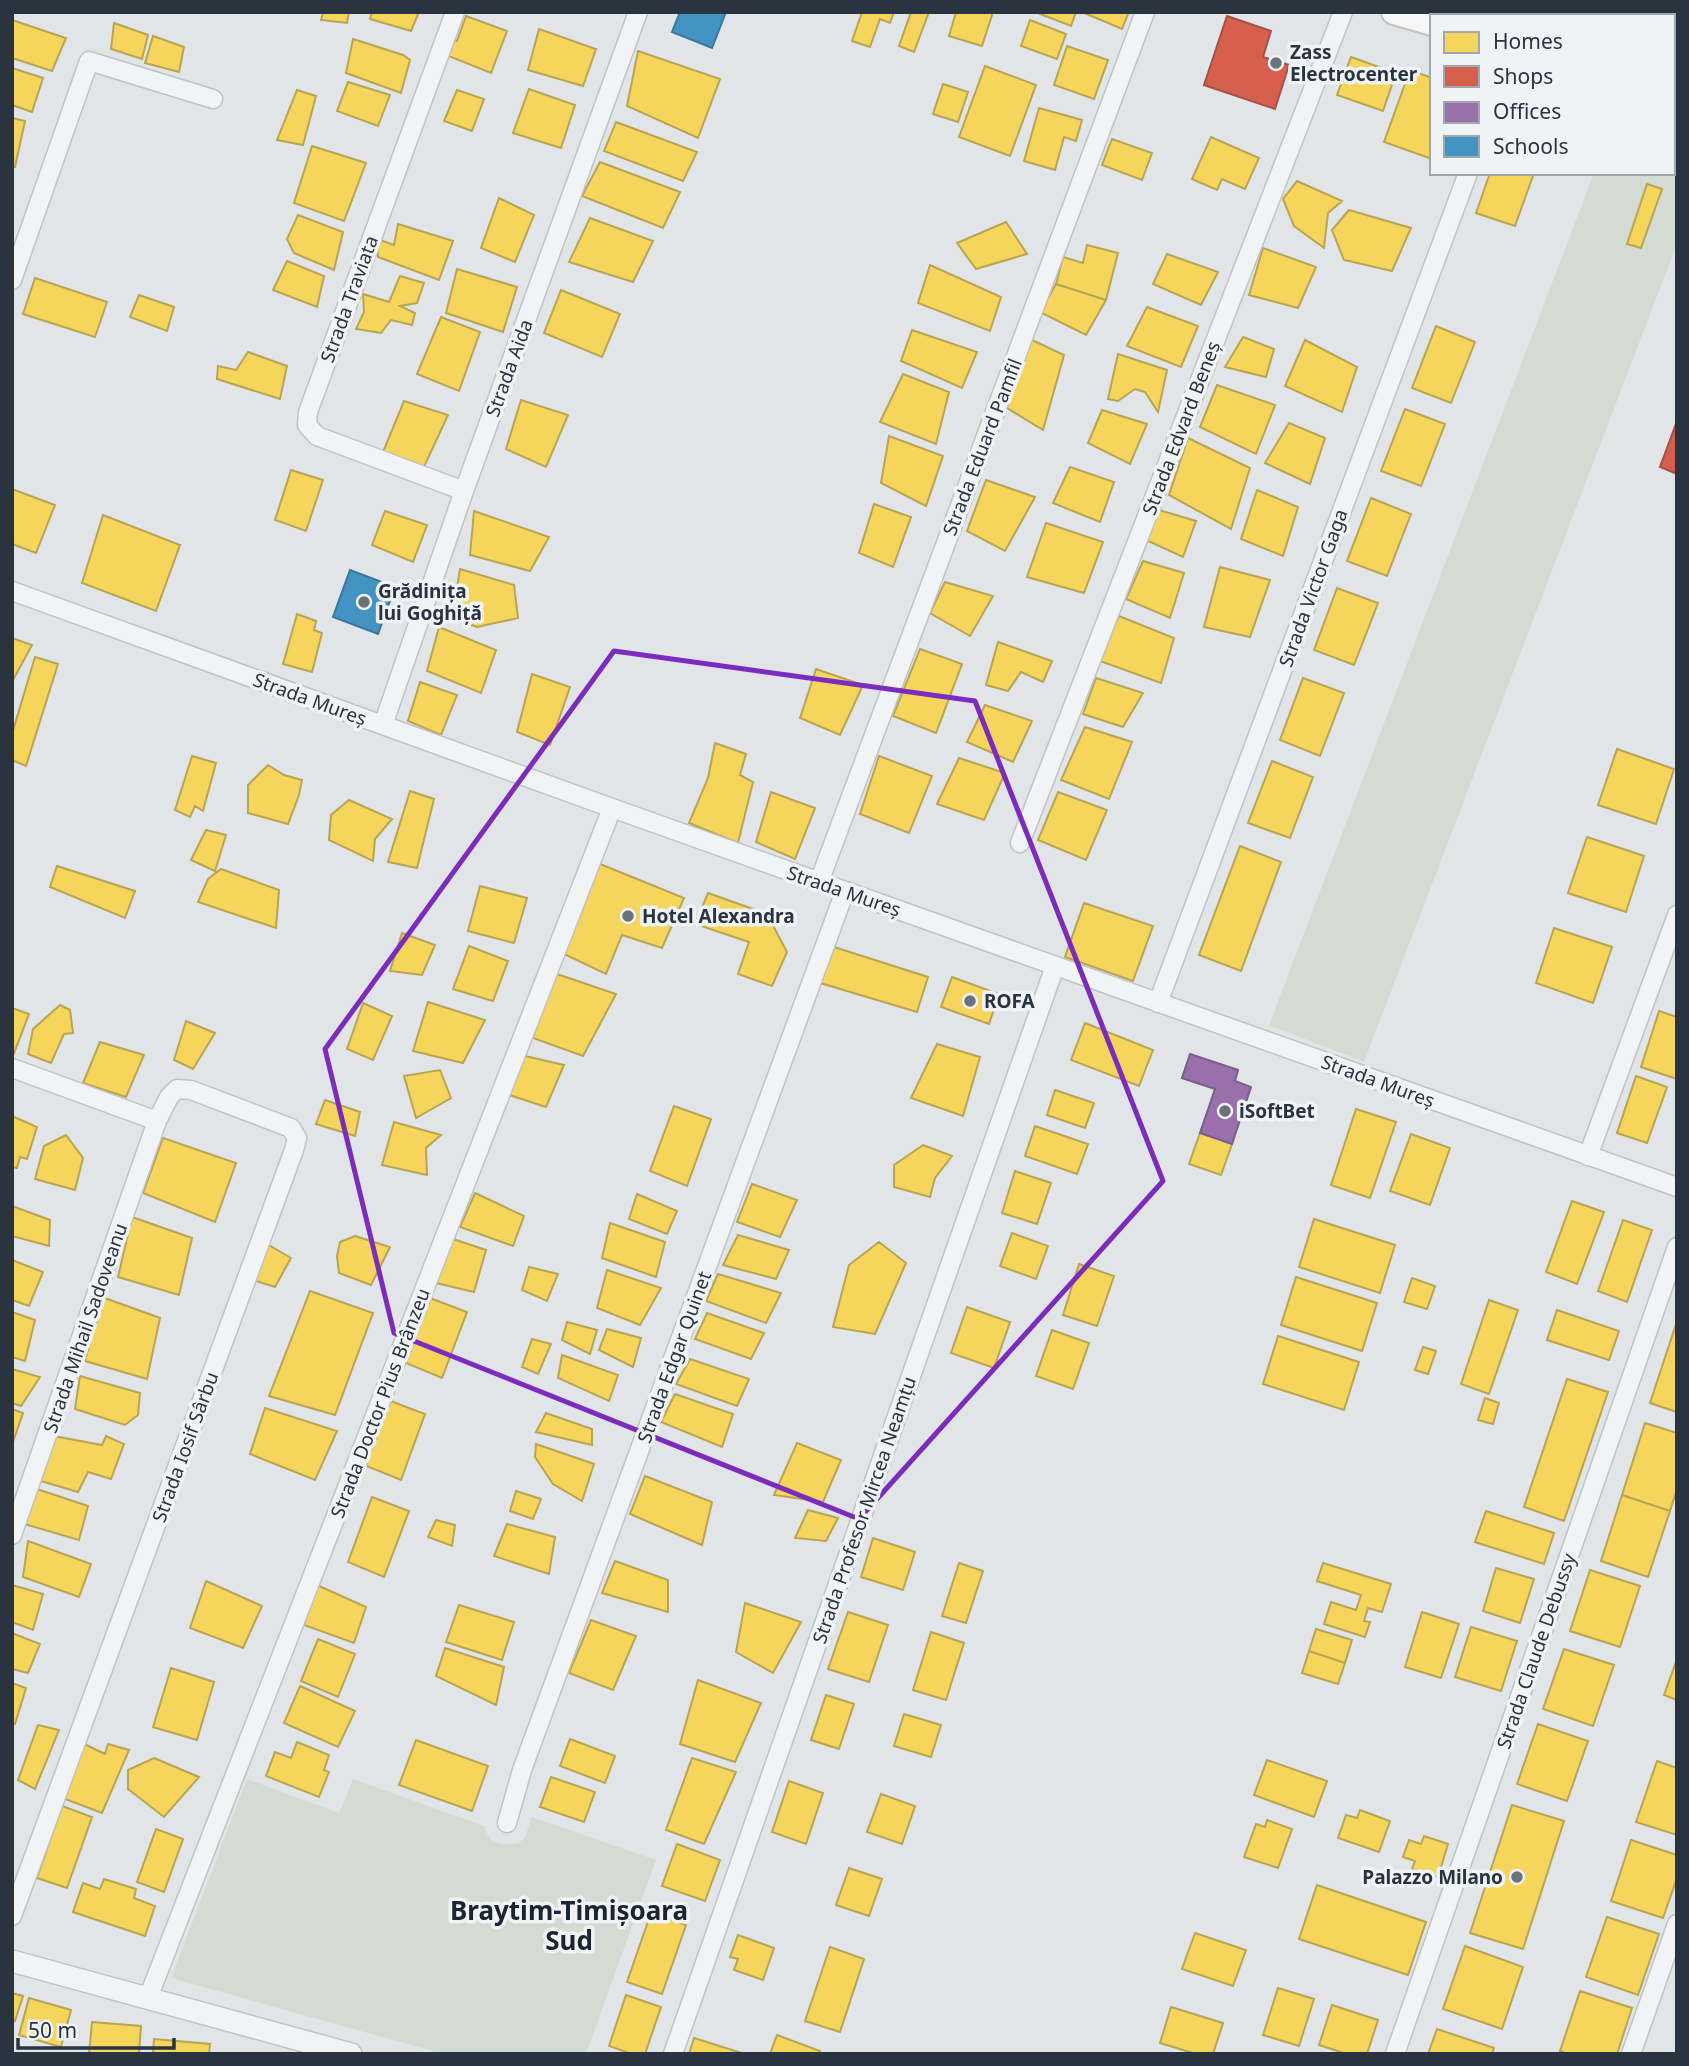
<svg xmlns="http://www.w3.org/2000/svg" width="1689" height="2066" viewBox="0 0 1689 2066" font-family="'Noto Sans',sans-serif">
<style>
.green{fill:#d4dbd3}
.homes{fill:#f6d55c;stroke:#b8a554;stroke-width:2}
.shops{fill:#d6604d;stroke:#a25349;stroke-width:2}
.offices{fill:#9970ab;stroke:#775e8b;stroke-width:2}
.schools{fill:#4393c3;stroke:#3b769c;stroke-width:2}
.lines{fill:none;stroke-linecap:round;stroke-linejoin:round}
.minor-casing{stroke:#c0c3c5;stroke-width:21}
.tertiary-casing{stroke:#c0c3c5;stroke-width:24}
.secondary-casing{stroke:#c0c3c5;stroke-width:28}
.minor{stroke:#f1f3f4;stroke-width:18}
.tertiary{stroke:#f1f3f4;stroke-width:21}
.secondary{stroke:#f6f6f6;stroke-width:24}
.marked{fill:none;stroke:#7b2cbf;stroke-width:5;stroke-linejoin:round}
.poi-dot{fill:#6a727a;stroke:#f0f3f6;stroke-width:2.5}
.labels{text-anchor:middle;stroke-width:7;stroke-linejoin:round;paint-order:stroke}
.poi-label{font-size:19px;font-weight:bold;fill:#293440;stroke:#f0f3f6;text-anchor:start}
.street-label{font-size:19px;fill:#293440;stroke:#f0f3f6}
.district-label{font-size:26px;font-weight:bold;fill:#1b2531;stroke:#f0f3f6}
</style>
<rect width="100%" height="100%" fill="#e2e5e7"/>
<path class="green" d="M1673 158 1677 160V244L1364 1062 1269 1025 1594 173H1673Z
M247 1779 339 1813 353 1779 484 1826C490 1845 501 1846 519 1843L525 1837 532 1817 656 1860 586 2054H443L171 1978Z"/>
<path class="homes" d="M323 12H349L347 23 321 20Z
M372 12H419L411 31 370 19Z
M862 12H894L890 23 880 19 870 47 852 41Z
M911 12H929L914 52 899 46Z
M956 12H993L982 46 949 36Z
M1035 12H1076L1071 26Z
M1082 12H1129L1122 29Z
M466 16 507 31 491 73 446 55 451 40 457 41Z
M12 20 66 38 52 71 12 58Z
M1030 20 1066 34 1057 59 1021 46Z
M114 23 148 35 142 59 111 49Z
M539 29 596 49 583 86 528 70Z
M153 36 184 47 179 72 145 63Z
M353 39 403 55 410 60 401 93 346 73Z
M1067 46 1108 60 1094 99 1054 85Z
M638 51 720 79 698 138 627 106Z
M1351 57 1396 73 1383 111 1337 95Z
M985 66 1036 85 1010 156 959 137Z
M12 68 43 78 32 112 12 105Z
M1410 70 1432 78V159L1384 142Z
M348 82 390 95 378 126 337 111Z
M943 84 968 92 958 122 933 114Z
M529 89 575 105 561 148 513 133Z
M297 90 316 96 303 145 277 140Z
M457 90 484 99 472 131 444 121Z
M1039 108 1082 120 1076 141 1064 137 1055 170 1024 161Z
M12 118 25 121 15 167H12Z
M616 122 697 152 683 181 604 151Z
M1211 137 1259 158 1245 189 1222 179 1217 190 1192 179Z
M1112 139 1152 153 1142 180 1102 165Z
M312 146 366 163 344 221 294 203Z
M600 162 680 192 663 228 582 196Z
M1490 173H1534L1515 226 1476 213Z
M1297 181 1342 201 1328 213 1324 248 1294 226 1283 199Z
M1647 184 1662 189 1641 248 1627 244Z
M499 198 534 215 515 262 481 248Z
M1349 210 1411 228 1392 271 1344 260 1332 230Z
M298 215 343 232 334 270 294 253 287 239Z
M590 218 653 241 633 282 569 262Z
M1006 222 1027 254 976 269 957 243Z
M398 224 453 241 439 280 378 257 377 239 394 245Z
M1087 245 1118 253 1106 300 1056 284 1063 257 1083 263Z
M1263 248 1316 267 1298 308 1249 295Z
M1167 254 1218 272 1201 305 1153 284Z
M287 261 324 276 317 307 273 290Z
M930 265 1001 297 990 331 918 303Z
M457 269 517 287 503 332 446 313Z
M400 276 424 283 417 303 400 306 415 313 412 325 391 320 381 333 356 329 364 312 363 294 389 302Z
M35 278 107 302 95 337 23 314Z
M1056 284 1106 300 1086 335 1040 312Z
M561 290 620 314 602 357 544 333Z
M139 295 174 307 167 331 130 317Z
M1147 307 1198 326 1181 367 1127 346Z
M441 317 480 332 459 391 417 374Z
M1436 326 1475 342 1451 403 1412 388Z
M912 330 977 352 962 388 901 361Z
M1243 337 1274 349 1266 377 1225 367Z
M1030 339 1064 355 1043 430 1007 408Z
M1305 340 1357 367 1342 412 1285 386Z
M248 352 287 366 280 399 217 379 218 366 236 370Z
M1118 354 1167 370 1158 412 1145 392 1135 389 1118 401 1108 399Z
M903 374 949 392 936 444 880 422Z
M1217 385 1275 405 1256 454 1200 427Z
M521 400 568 415 546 467 506 449Z
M404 401 448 415 423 469 383 452Z
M1405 409 1445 424 1421 486 1381 471Z
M1102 410 1147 424 1130 464 1088 443Z
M1289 423 1325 438 1310 484 1265 463Z
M889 436 943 456 926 506 881 483Z
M1188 438 1250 468 1231 529 1169 495Z
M1070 467 1114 482 1100 522 1053 503Z
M291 470 323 480 306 531 275 520Z
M986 480 1035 497 1005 551 967 531Z
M12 489 55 505 36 553 12 544Z
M1257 490 1298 507 1283 556 1241 539Z
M1371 498 1411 514 1387 576 1347 561Z
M874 504 911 517 893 567 859 553Z
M1159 510 1196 521 1183 557 1146 540Z
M385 511 427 525 413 562 372 545Z
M474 511 549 537 530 571 470 555Z
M103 515 180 545 156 611 82 583Z
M1046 523 1103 542 1084 593 1027 577Z
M1143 561 1184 573 1170 618 1126 599Z
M1220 567 1270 580 1250 637 1204 627Z
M460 569 514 585 518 618 477 627 452 618Z
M945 582 993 596 970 636 930 613Z
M1337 588 1378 603 1354 665 1314 650Z
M297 614 316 621 314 630 322 633 312 672 283 664Z
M1119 616 1174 638 1161 683 1097 660Z
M439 627 496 650 481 693 427 671Z
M12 638 32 645 12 682Z
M998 642 1052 661 1043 682 1021 672 1008 691 986 685Z
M920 649 962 664 936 733 893 716Z
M35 657 58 664 26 766 12 760V734Z
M816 669 863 685 840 735 800 718Z
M532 674 570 687 550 745 517 732Z
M1096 678 1143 693 1123 727 1083 714Z
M1303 678 1344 693 1320 756 1280 740Z
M420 682 457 695 441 735 408 721Z
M985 705 1032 721 1013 762 967 742Z
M1085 727 1132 742 1109 799 1061 780Z
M715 743 746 754 740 775 753 782 738 843 689 823 708 778Z
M1617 749 1674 769 1656 824 1598 805Z
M192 756 216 763 203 811 195 806 190 817 175 810Z
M879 756 932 776 909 833 860 814Z
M959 758 1005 773 984 820 937 804Z
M1272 761 1313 777 1290 838 1248 823Z
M268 765 284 775 302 780 299 795 288 824 248 813V785Z
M410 791 434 799 417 868 388 862Z
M771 792 815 808 795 859 756 842Z
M1058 792 1107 810 1086 860 1038 840Z
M349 800 392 819 375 839 373 861 329 840 331 815Z
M206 830 226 835 215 871 191 860Z
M1587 837 1644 856 1626 912 1568 893Z
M1240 846 1281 862 1241 971 1199 955Z
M600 864 684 898 662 948 622 935 606 974 564 954Z
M57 866 135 891 125 918 50 887Z
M221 869 279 890 276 928 198 902 208 879Z
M480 886 527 898 514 943 468 931Z
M708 893 767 914 787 952 772 986 738 974 749 942 695 924Z
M1084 903 1153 926 1133 981 1065 957Z
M1554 928 1612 947 1593 1003 1536 983Z
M402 933 435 945 422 975 390 971Z
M469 946 508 961 493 1001 453 989Z
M831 946 928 977 917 1012 817 982Z
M554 973 616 994 583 1056 533 1038Z
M952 977 999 994 989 1024 941 1007Z
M428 1002 485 1020 463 1063 413 1051Z
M363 1003 392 1016 373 1060 347 1049Z
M60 1005 70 1010 73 1033 64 1034 51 1063 28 1054 33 1029Z
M12 1008 29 1014 13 1056H12Z
M1659 1011 1677 1017V1079L1641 1067Z
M186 1021 215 1033 193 1069 174 1060Z
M1085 1023 1153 1050 1139 1086 1071 1060Z
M100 1042 144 1055 126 1097 83 1083Z
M937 1044 980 1057 963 1116 911 1098Z
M525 1056 564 1065 546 1107 506 1094Z
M440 1070 451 1098 416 1118 404 1076Z
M1636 1076 1667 1087 1647 1143 1617 1133Z
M1055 1090 1094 1103 1085 1128 1047 1115Z
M325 1100 360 1112 355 1136 316 1124Z
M674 1106 711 1119 687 1186 650 1171Z
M1356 1109 1396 1122 1370 1198 1331 1185Z
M12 1116 37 1127 27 1159 20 1157 17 1168 12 1167Z
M394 1122 441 1135 426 1148 427 1175 382 1165Z
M1035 1126 1088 1144 1077 1174 1025 1156Z
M1200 1133 1232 1144 1221 1175 1189 1164Z
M1411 1134 1450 1148 1430 1205 1390 1191Z
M66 1135 83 1158 75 1190 35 1179 44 1146Z
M163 1138 236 1163 215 1222 143 1193Z
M923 1145 952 1156 935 1178 930 1197 894 1187V1165Z
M1015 1171 1051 1183 1037 1224 1002 1213Z
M752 1184 797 1200 780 1237 737 1222Z
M475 1193 524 1216 513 1246 460 1227Z
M637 1194 677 1211 667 1234 629 1219Z
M1572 1201 1604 1212 1577 1284 1546 1272Z
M12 1206 50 1220 49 1246 12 1236Z
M132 1217 192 1238 179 1295 118 1277Z
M1314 1219 1395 1245 1380 1293 1299 1267Z
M1623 1220 1652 1230 1627 1302 1598 1291Z
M610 1223 665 1242 656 1277 602 1258Z
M1012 1233 1048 1246 1036 1279 1000 1266Z
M738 1235 789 1250 776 1279 723 1265Z
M355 1236 390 1247 371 1285 339 1273 337 1256 340 1242Z
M453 1239 486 1250 474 1292 436 1283Z
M879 1242 906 1263 875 1334 833 1327 849 1265Z
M267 1244 291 1258 275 1287 253 1280Z
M12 1260 43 1272 29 1306 12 1300Z
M1079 1264 1114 1276 1097 1326 1063 1315Z
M529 1267 558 1274 547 1301 522 1290Z
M607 1270 661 1288 640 1325 597 1308Z
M718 1274 781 1293 766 1323 706 1301Z
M1296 1277 1377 1303 1362 1351 1281 1325Z
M1412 1278 1435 1286 1427 1309 1404 1302Z
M310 1291 373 1313 335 1415 269 1396Z
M102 1297 160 1318 147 1379 85 1361Z
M430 1298 467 1312 442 1378 406 1363Z
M1489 1300 1518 1310 1489 1394 1461 1384Z
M967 1307 1010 1322 994 1368 951 1353Z
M1557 1310 1619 1331 1609 1360 1547 1340Z
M12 1312 35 1320 25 1361 12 1357Z
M707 1313 764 1333 751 1359 695 1339Z
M1677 1321V1412L1650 1403Z
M567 1322 597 1330 590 1354 562 1340Z
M607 1329 641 1338 633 1367 599 1350Z
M1052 1330 1089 1343 1073 1389 1036 1376Z
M1278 1336 1359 1362 1344 1410 1263 1384Z
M532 1339 551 1344 538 1374 522 1367Z
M1423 1347 1436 1351 1428 1374 1415 1370Z
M562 1355 618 1375 609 1401 558 1378Z
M690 1359 749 1379 737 1406 676 1384Z
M12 1369 40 1377 21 1406 12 1403Z
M80 1376 140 1393 138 1415 125 1425 75 1409Z
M1567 1379 1608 1392 1564 1521 1524 1507Z
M675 1394 733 1414 722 1447 661 1422Z
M1485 1398 1499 1403 1493 1424 1478 1420Z
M388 1400 425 1414 401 1480 364 1465Z
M265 1408 337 1431 315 1480 250 1454Z
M12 1409 23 1413 13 1442H12Z
M546 1413 592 1429V1445L536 1432Z
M1645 1423 1677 1433V1489L1670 1511 1622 1495Z
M54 1436 102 1445 106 1436 124 1444 111 1479 88 1472 78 1492 41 1481Z
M797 1443 841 1460 823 1502 774 1495Z
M536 1444 594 1464 582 1501 553 1484 535 1457Z
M645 1476 712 1502 702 1545 630 1514Z
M34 1488 88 1506 79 1540 21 1523Z
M516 1491 541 1499 533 1519 510 1511Z
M1622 1495 1670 1511 1648 1577 1601 1561Z
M372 1497 409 1511 384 1577 348 1562Z
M808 1510 838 1518 826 1541 795 1538Z
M1486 1511 1554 1533 1544 1564 1475 1542Z
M436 1520 455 1525 452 1546 428 1537Z
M507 1524 555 1537 549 1574 494 1556Z
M873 1538 915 1552 903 1590 861 1577Z
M28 1541 91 1564 79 1597 23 1577Z
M615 1561 668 1580V1612L602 1593Z
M959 1563 983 1571 966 1623 942 1616Z
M1323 1563 1391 1584 1382 1612 1368 1608 1364 1621 1370 1622 1365 1637 1324 1624 1331 1602 1356 1610 1361 1595 1317 1581Z
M1496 1568 1534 1579 1520 1623 1483 1611Z
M1590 1570 1640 1586 1620 1647 1570 1631Z
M206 1581 262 1606 243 1648 190 1628Z
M12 1585 43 1594 33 1630 12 1622Z
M317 1585 366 1607 354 1643 304 1625Z
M745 1603 801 1622 773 1673 736 1652Z
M459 1605 514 1622 502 1660 446 1642Z
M848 1612 888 1625 869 1682 828 1669Z
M1422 1612 1459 1624 1441 1678 1405 1667Z
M591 1620 636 1636 613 1690 569 1673Z
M1471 1627 1517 1641 1501 1691 1455 1677Z
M1316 1629 1352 1640 1345 1663 1309 1651Z
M931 1632 964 1643 946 1700 913 1690Z
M12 1633 40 1644 28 1673 12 1669Z
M318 1639 355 1654 338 1697 301 1681Z
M445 1648 504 1667 496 1705 436 1676Z
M1564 1649 1614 1665 1593 1726 1543 1709Z
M1309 1651 1345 1663 1338 1684 1302 1673Z
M1677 1659V1700L1664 1695Z
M171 1668 214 1682 197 1740 153 1727Z
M698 1680 761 1703 735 1762 680 1744Z
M12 1683 26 1688 15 1724 12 1723Z
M300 1686 355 1711 338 1747 284 1723Z
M826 1695 854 1704 839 1749 811 1740Z
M904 1714 941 1725 931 1757 894 1746Z
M1538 1724 1588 1741 1567 1801 1517 1784Z
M38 1725 59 1730 35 1789 18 1780Z
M570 1739 615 1756 605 1783 560 1766Z
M416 1740 488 1766 472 1811 399 1785Z
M297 1742 329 1755 324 1770 329 1772 319 1797 266 1776 275 1752 291 1758Z
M82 1743 105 1754 108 1744 129 1750 102 1813 65 1799Z
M154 1758 199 1777 164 1817 128 1789V1770Z
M692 1758 736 1772 704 1844 666 1830Z
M1267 1760 1327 1781 1314 1817 1254 1795Z
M1657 1761 1677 1768V1835L1636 1822Z
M551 1777 595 1792 584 1822 540 1807Z
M789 1781 823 1793 806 1844 772 1832Z
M881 1794 915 1806 902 1844 867 1832Z
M1512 1805 1564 1821 1523 1949 1470 1933Z
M62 1806 92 1817 67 1888 37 1878Z
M1360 1810 1390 1821 1379 1852 1338 1838 1346 1815 1357 1818Z
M1267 1820 1292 1829 1278 1868 1244 1857 1256 1824 1265 1827Z
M156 1829 183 1839 164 1892 137 1882Z
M1424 1836 1448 1844 1438 1877 1412 1869 1415 1861 1403 1857 1409 1840 1421 1844Z
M1631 1840 1677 1855V1878L1663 1918 1611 1901Z
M677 1844 720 1860 705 1901 662 1886Z
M849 1868 882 1879 869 1916 836 1905Z
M104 1879 136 1889 134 1898 155 1906 145 1936 73 1912 83 1883 100 1889Z
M1317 1885 1426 1922 1408 1975 1299 1939Z
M651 1913 686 1925 662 1994 627 1982Z
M1607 1917 1659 1934 1638 1995 1586 1977Z
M1195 1933 1246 1950 1233 1986 1182 1969Z
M738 1935 774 1948 763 1980 734 1970 738 1959 730 1957Z
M1465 1946 1523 1967 1502 2029 1443 2009Z
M830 1947 864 1959 840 2032 805 2021Z
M1278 1988 1314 1999 1299 2046 1263 2035Z
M1580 1991 1632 2008 1617 2054H1567L1560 2051Z
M12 1993 23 1996 15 2021 12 2020Z
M626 1995 661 2007 645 2054H632L609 2046Z
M29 1998 71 2010 61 2047 19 2035Z
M1332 2005 1378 2020 1367 2054H1347L1319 2045Z
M1171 2007 1223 2023 1213 2054H1196L1160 2043Z
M92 2022 141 2026 139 2054H89Z
M1437 2029 1494 2048 1492 2054H1428Z
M777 2035 820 2051 819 2054H770Z
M694 2038 745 2054H689Z
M154 2039 210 2044 209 2054H153Z"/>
<path class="shops" d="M1227 16 1271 31 1263 57 1289 65 1275 109 1204 85Z
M1677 421V474L1660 467Z"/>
<path class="offices" d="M1190 1054 1238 1070 1235 1081 1251 1087 1232 1144 1200 1133 1215 1089 1182 1078Z"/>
<path class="schools" d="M680 12H726L712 48 672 32Z
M350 570 395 587 378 634 333 617Z"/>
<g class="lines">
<g class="minor-casing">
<path id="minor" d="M455 12 308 412 307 425 317 436 464 491
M12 280 89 61 213 99
M12 591 612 808 1677 1187
M383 725 464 491 638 12
M1020 843 1343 12
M819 882 1145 12
M1158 1003 1468 173
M12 1068 157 1121
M1588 1156 1677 915
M12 1535 157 1121 169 1097 177 1089 191 1090 291 1128 297 1138 294 1150 12 1916
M507 1823 522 1770 845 891
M148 1998 612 808
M673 2054 1055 966
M1395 2054 1677 1247
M1631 2054 1677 1924"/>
</g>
<g class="tertiary-casing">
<path id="tertiary" d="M12 1961 351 2054"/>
</g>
<g class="secondary-casing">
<path id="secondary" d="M1394 12 1432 23
M1576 16 1593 12
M1673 94H1677"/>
</g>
<use href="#minor" class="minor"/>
<use href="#tertiary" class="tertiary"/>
<use href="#secondary" class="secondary"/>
</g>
<path class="marked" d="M614 651 975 701 1163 1181 859 1519 394 1333 325 1049Z"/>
<g class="poi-dot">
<circle cx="1276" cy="63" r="7"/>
<circle cx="364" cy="602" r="7"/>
<circle cx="628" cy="916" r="7"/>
<circle cx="970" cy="1001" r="7"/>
<circle cx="1225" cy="1111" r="7"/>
<circle cx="1517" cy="1877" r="7"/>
</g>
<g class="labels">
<g class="poi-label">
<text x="1290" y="59">Zass<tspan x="1290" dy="22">Electrocenter</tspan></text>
<text x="378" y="598">Grădinița<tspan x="378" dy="22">lui Goghiță</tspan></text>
<text x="642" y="923">Hotel Alexandra</text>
<text x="984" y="1008">ROFA</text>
<text x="1239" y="1118">iSoftBet</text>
<text x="1503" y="1884" text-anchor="end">Palazzo Milano</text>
</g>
<g class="street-label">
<text transform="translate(349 299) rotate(-70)" y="7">Strada Traviata</text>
<text transform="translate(509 368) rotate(-70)" y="7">Strada Aida</text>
<text transform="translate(1181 428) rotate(-69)" y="7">Strada Edvard Beneș</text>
<text transform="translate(982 447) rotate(-69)" y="7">Strada Eduard Pamfil</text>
<text transform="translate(1313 588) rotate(-70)" y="7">Strada Victor Gaga</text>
<text transform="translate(310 699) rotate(20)" y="7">Strada Mureș</text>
<text transform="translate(844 891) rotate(19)" y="7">Strada Mureș</text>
<text transform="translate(1378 1081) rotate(20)" y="7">Strada Mureș</text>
<text transform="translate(85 1328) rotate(-71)" y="7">Strada Mihail Sadoveanu</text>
<text transform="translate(674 1357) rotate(-70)" y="7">Strada Edgar Quinet</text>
<text transform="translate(380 1403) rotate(-69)" y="7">Strada Doctor Pius Brânzeu</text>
<text transform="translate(185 1447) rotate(-70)" y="7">Strada Iosif Sârbu</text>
<text transform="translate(864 1510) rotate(-71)" y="7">Strada Profesor Mircea Neamțu</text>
<text transform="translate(1536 1651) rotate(-71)" y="7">Strada Claude Debussy</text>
</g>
<g class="district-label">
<text x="569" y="1920">Braytim-Timișoara<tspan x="569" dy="30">Sud</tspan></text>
</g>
</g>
<rect width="1689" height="2066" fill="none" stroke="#293440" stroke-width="28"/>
<rect x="1430" y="14" width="245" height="161" fill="#f0f3f6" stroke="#a0a7ad" stroke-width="2"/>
<rect x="1444" y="32" width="35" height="21" fill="#f6d55c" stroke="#a0a7ad" stroke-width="2"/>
<text x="1493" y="49" font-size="21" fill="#293440">Homes</text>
<rect x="1444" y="66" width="35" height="21" fill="#d6604d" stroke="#a0a7ad" stroke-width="2"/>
<text x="1493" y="84" font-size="21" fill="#293440">Shops</text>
<rect x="1444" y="102" width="35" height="21" fill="#9970ab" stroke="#a0a7ad" stroke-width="2"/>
<text x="1493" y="119" font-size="21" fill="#293440">Offices</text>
<rect x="1444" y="136" width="35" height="21" fill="#4393c3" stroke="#a0a7ad" stroke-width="2"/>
<text x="1493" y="154" font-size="21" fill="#293440">Schools</text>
<path d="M18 2038v10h156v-10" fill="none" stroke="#293440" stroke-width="3.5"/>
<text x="28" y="2038" font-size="21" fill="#293440" stroke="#f0f3f6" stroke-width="5" paint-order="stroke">50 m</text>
</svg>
